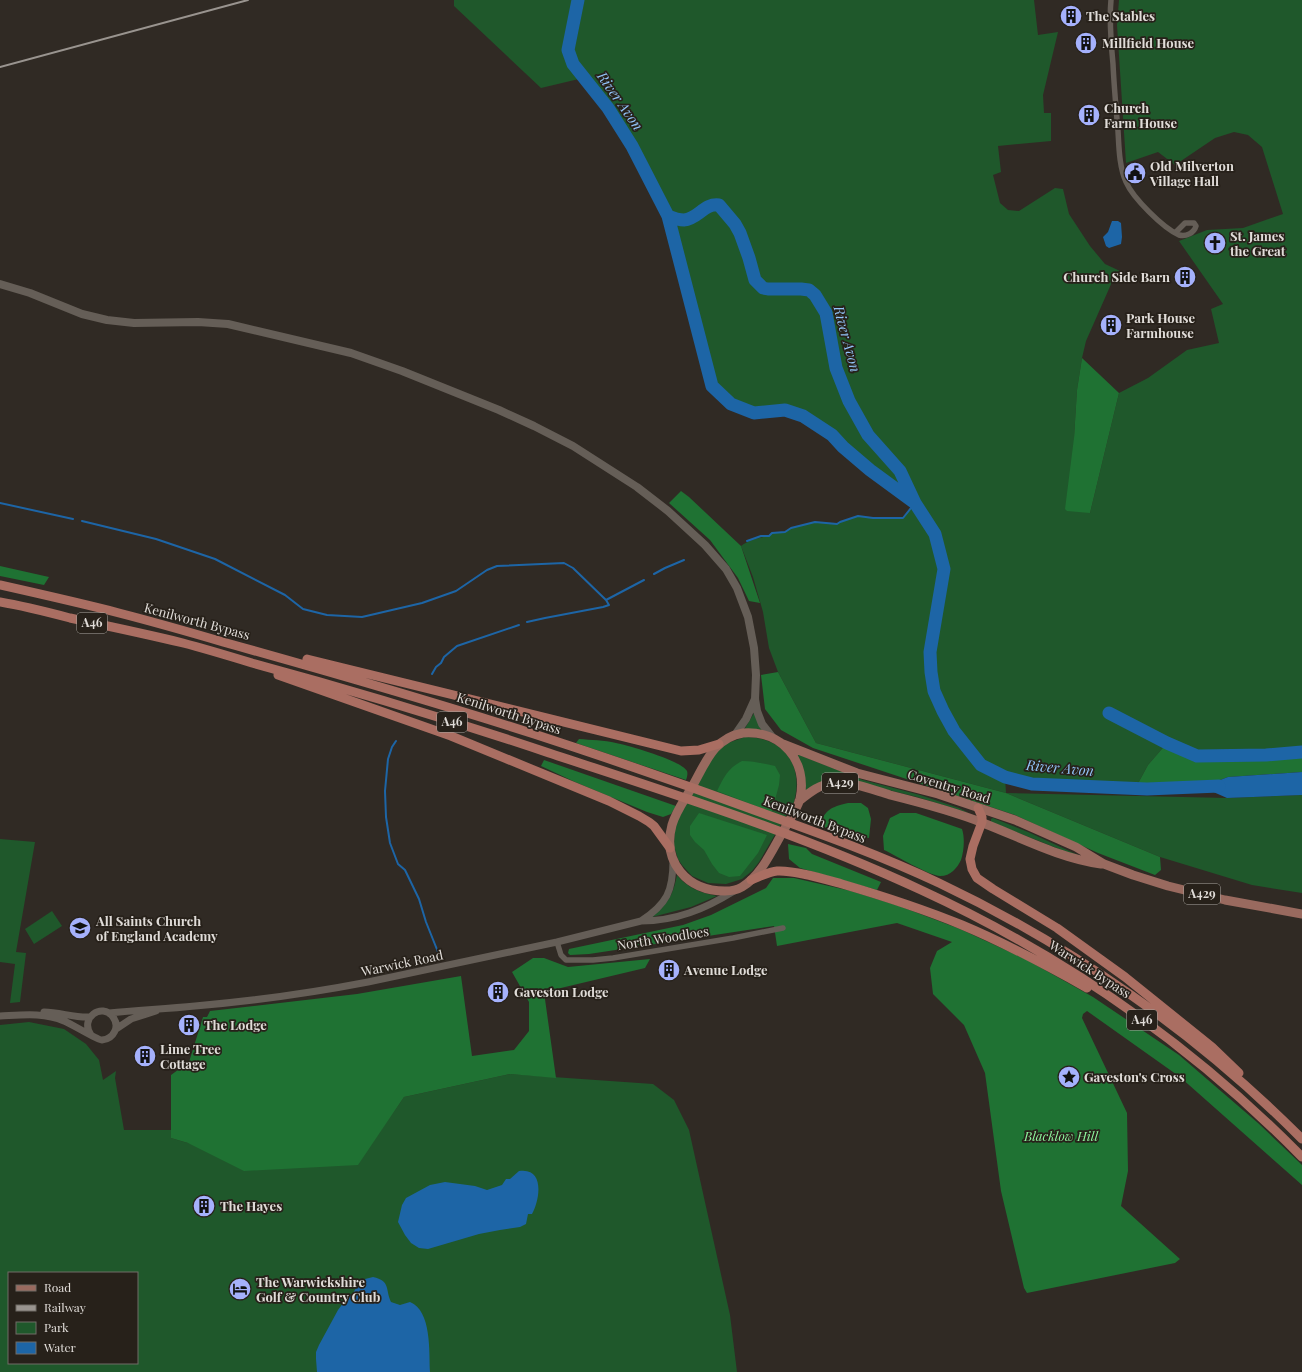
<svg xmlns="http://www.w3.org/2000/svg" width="1302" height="1372" viewBox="0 0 1302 1372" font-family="'Playfair Display',serif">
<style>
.green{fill:#1f582b;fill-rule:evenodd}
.forest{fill:#1f7233}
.water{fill:#1d65a6}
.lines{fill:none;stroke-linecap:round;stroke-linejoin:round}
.stream{stroke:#1d65a6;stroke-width:2}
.river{stroke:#1d65a6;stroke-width:13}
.minor{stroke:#655e57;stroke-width:5.5}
.tertiary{stroke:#655e57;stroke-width:7}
.secondary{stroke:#655e57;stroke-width:8}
.primary{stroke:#996a5f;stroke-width:9}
.trunk{stroke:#aa6e62;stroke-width:9}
.rail{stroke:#99948f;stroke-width:2}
.labels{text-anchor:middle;stroke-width:3.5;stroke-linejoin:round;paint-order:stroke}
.shield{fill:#27211a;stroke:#a8a49f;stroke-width:1}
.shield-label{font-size:12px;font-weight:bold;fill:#e0dcd8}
.poi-label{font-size:13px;font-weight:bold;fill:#e0dcd8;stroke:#27211a;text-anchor:start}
.street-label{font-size:13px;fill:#e0dcd8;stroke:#27211a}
.park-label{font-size:13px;font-style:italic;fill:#8df59d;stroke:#27211a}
.water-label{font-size:14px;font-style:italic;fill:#93c5fa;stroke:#27211a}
</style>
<rect width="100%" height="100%" fill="#302a24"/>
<path class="green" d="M454 0H1034L1038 35 1058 32 1043 95 1044 113H1051V141L998 146 1001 172 993 175 1000 203 1008 210 1019 211 1055 188 1063 189 1069 214 1090 246 1105 264 1120 271 1112 282 1086 341 1082 358 1077 390 1074 438 1090 513 1119 393 1148 378 1187 350 1219 343 1211 309 1223 304 1179 241 1207 230 1243 228 1283 214 1262 147 1248 135 1234 132 1215 138 1175 165 1158 152 1126 163 1117 25 1119 0H1302V752L1266 755 1197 756 1167 743 1148 765 1135 789 1032 784 1005 777 1006 793 1227 798 1302 795V893L1252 885 1160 857 1006 793 816 743 778 672 769 648 763 612 753 577 741 546C750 539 759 538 769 536L772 533 785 532 791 528 815 522 837 524 840 522 858 516 873 518H903L915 503 870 470 843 447 832 435 803 416 785 410 754 413 731 404 712 386 668 216 632 146 608 108 583 78 541 88 454 6Z
M754 713 762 730H744Z
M745 737C784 737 804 765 794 802L759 862 752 871 742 879 726 884 708 883 692 876 682 865 678 859 674 846 675 825 711 758 725 744Z
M797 754 863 780 920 795 959 808 969 813 917 797 860 783 805 790V784Z
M993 818 1028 832 1078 855 1077 856 991 822V819Z
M0 839 35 842 16 952 26 953 20 1002 10 1003 15 964 0 962Z
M677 875C687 888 701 893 717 896L691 907 652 917C668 904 673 895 677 875Z
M52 911 62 926 34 944 25 929Z
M29 1022 64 1029 86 1044 99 1060 103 1080 116 1071 115 1078 124 1130H171V1138L188 1143 357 1165 404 1097 510 1074 653 1084 674 1100 689 1130 730 1315 737 1372H0V1025ZM9 1273H137V1363H9Z"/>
<path class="forest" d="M1082 358 1119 393 1090 513 1067 511 1065 509 1074 438 1077 390Z
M681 491 689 497 741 546 760 603 749 601 738 578 710 540 669 503Z
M0 566 49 577 44 585 0 576Z
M778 672 816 743 1006 793 1160 857 1161 870 1155 875 1098 853 1015 815 813 748 781 730 765 709 761 675Z
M579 739C591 740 604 740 616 743 628 745 682 761 687 771 688 774 687 777 686 780L576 743Z
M1167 743 1197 756 1266 755 1302 752V772L1228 777 1202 787 1135 789 1148 765Z
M544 760 676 806 671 814 663 817 647 812 575 782 541 766Z
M742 761C754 761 764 764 775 766L780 775 779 785 772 811H769L717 791C724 777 728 768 742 761Z
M848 803H861L868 808 871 819 869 838 818 826C826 810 830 807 848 803Z
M699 813 767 835 758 853 740 876 729 877 719 873 712 864 704 850 695 842 690 835V826Z
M900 813H916L962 829C965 838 964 851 961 860 957 868 951 876 940 876 930 876 895 855 884 850L883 836 890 818Z
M788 844 806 848 812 854 881 882 877 890 800 868 789 859Z
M773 878H794L851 891 899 906 960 929 1027 960 1093 997 1179 1055 1258 1123 1302 1165V1185L1180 1077 1087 1011 1083 1014 1082 1018 1127 1113 1128 1171 1121 1206 1180 1259 1175 1263 1027 1293 1024 1288 1001 1191 985 1073 964 1025 933 994 930 968 937 951 952 942 897 923 777 946 774 926 589 954 570 955 568 953 569 949 683 925 711 915 766 888Z
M533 958H544L568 967 650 959 645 968 544 992 556 1078 510 1074 404 1097 358 1165 244 1171 188 1143 171 1138V1075L189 1062 203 1017H207L210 1011 357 994 461 976 472 1056 514 1050 529 1031V1002L512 972Z"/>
<path class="water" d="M1112 221H1118L1121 223 1122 237 1121 244 1109 248 1106 246 1103 237 1108 232Z
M1302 772V795L1227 798 1202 787 1228 777Z
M519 1171C545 1167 540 1200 532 1214H528L526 1224 520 1227 500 1230 479 1234 428 1249 419 1248 411 1243 405 1235 398 1222 402 1205 406 1198 430 1185 445 1182 475 1186 487 1190 502 1185 506 1179H510Z
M373 1277C391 1281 385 1289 391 1302L400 1305 410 1302C432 1311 429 1352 430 1372H317L316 1359V1352L319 1345 338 1310 346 1299 353 1293 361 1280Z"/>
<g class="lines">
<path class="stream" d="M0 503 73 519
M82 521 156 539 215 559 285 595 303 609 327 615 362 617 422 603 456 591 487 570 497 566 564 563 573 568 606 600
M747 541 761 536H769L772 533 785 532 791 528 815 522 837 524 840 522 858 516 873 518H903L915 503
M654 574 665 568 684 560
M527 622 545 618 603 607 609 605 606 600 644 580
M432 674 436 667 441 663 444 657 457 646 519 625
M396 741 392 747 388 759 385 791 386 817 390 843 398 864 405 870 419 899 426 922 438 952"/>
<path class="river" d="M578 0 568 50 573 64 608 108 632 146 668 216 712 386 731 404 754 413 785 410 803 416 832 435 843 447 870 470 915 503
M668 216C673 218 679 220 684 220 698 219 704 203 719 205L735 224 740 233 749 258 755 280 763 288 768 289H801L809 290 815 295 826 313 836 368 849 401 868 435 900 471 915 503 935 534 944 569 930 652 931 672 934 691 943 711 954 731 981 765 1005 777 1032 784 1147 789 1219 786
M1109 713 1167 743 1197 756 1266 755 1302 752"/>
<path class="minor" d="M1111 0C1109 21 1111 43 1113 64 1114 86 1116 108 1118 131 1119 147 1119 166 1126 182 1133 198 1163 228 1179 235 1186 237 1194 233 1196 226L1194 223H1185L1176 232
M557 942 561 955 566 960H593L613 958 733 938 783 928"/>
<path class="tertiary" d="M641 921C667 904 673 891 673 861
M44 1012C60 1012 74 1018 90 1017
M109 1013C138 1010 166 1009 195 1006 253 1001 311 993 368 982L557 942 641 921C676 921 705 909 734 891
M0 1016C21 1015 44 1012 64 1021 72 1024 97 1040 102 1040 114 1039 120 1026 113 1017 102 1002 79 1018 91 1035
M116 1029 131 1019 156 1011"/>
<path class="secondary" d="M0 284 30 293 82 314 107 320 134 323 198 322 228 324 351 353 402 371 499 410 534 426 573 446 637 487 668 511 705 545 726 569 737 588 748 617 754 648 756 675 755 699 757 711 762 724 773 738
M735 735 746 719 755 699"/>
<path class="primary" d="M743 733C782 730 808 761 800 799 797 809 790 819 785 828 773 848 762 875 742 887 737 890 731 891 725 891 687 891 662 862 672 825 676 811 686 798 693 785 706 762 714 738 743 733Z
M783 744 857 773 938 794 1015 820 1076 847 1104 864 1133 875 1168 886 1225 900 1302 914
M799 801C810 792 820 784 834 783 851 781 873 790 890 795 922 803 953 811 983 823 1022 838 1059 858 1101 864"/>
<path class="trunk" d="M0 585C40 594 80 603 119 613 154 622 189 632 223 642 327 671 431 701 534 734 611 759 689 786 765 814 824 835 882 856 939 883 1072 946 1198 1034 1302 1139
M0 602C24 606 47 612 70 618 108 626 146 634 183 643 206 649 229 656 252 663 352 690 451 720 549 753 674 794 801 834 921 890 1062 955 1192 1045 1302 1157
M307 659 681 751 699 750 719 744
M278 675 451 736 609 801 639 816 649 822 654 826 670 848
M978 808 982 817V822L973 846 970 859 972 869 977 878 993 889 1057 928 1125 977 1212 1047 1239 1073
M751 880C759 877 768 872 777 871 795 870 824 879 842 884 883 896 923 909 962 925 1005 943 1046 965 1087 988"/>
<path class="rail" d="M0 67 248 0"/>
</g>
<defs>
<g id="building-disc" transform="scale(1.15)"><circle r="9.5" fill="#a5b1fc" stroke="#27211a"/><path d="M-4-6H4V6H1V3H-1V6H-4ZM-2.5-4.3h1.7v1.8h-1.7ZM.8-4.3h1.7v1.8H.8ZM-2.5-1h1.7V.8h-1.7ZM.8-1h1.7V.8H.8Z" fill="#111"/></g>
<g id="civic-disc" transform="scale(1.15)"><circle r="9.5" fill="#a5b1fc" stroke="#27211a"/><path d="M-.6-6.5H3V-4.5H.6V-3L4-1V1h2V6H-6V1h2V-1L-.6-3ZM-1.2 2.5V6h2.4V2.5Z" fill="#111"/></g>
<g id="church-disc" transform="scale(1.15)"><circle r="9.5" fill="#a5b1fc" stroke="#27211a"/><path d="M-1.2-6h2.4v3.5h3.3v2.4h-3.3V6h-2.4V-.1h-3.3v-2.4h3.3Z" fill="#111"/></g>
<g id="school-disc" transform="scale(1.15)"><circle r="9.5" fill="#a5b1fc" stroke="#27211a"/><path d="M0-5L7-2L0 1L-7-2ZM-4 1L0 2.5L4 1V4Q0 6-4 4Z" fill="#111"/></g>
<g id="sight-disc" transform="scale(1.15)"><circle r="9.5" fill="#a5b1fc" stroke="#27211a"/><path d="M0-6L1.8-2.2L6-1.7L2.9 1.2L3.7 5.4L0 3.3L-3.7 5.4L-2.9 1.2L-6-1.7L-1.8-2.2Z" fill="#111"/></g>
<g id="hotel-disc" transform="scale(1.15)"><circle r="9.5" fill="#a5b1fc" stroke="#27211a"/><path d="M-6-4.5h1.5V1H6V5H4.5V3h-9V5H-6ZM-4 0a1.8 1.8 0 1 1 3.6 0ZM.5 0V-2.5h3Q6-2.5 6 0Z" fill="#111"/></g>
</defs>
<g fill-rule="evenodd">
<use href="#building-disc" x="1071" y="16"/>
<use href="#building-disc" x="1086" y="43"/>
<use href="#building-disc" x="1089" y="115"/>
<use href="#civic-disc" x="1135" y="173"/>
<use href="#church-disc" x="1215" y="243"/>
<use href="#building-disc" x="1185" y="277"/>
<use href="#building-disc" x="1111" y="325"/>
<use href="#school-disc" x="80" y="928"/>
<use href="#building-disc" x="669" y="970"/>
<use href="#building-disc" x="498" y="992"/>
<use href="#building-disc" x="189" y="1025"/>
<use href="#building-disc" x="145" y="1056"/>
<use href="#sight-disc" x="1069" y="1077"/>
<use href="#building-disc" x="204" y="1206"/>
<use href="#hotel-disc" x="240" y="1289"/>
</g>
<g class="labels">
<g class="shield">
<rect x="77" y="613" width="30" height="20" rx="3"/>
<rect x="437" y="712" width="30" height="20" rx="3"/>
<rect x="822" y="773" width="36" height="20" rx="3"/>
<rect x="1184" y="884" width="36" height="20" rx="3"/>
<rect x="1127" y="1010" width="30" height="20" rx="3"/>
</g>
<g class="shield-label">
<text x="92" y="627">A46</text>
<text x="452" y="726">A46</text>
<text x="840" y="787">A429</text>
<text x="1202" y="898">A429</text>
<text x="1142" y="1024">A46</text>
</g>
<g class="poi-label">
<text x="1086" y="21">The Stables</text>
<text x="1102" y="48">Millfield House</text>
<text x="1104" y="113">Church<tspan x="1104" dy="15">Farm House</tspan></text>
<text x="1150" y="171">Old Milverton<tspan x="1150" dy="15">Village Hall</tspan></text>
<text x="1230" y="241">St. James<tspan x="1230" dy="15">the Great</tspan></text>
<text x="1170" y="282" text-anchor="end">Church Side Barn</text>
<text x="1126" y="323">Park House<tspan x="1126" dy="15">Farmhouse</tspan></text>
<text x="96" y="926">All Saints Church<tspan x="96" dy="15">of England Academy</tspan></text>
<text x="684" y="975">Avenue Lodge</text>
<text x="514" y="997">Gaveston Lodge</text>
<text x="204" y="1030">The Lodge</text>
<text x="160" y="1054">Lime Tree<tspan x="160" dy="15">Cottage</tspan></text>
<text x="1084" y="1082">Gaveston's Cross</text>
<text x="220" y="1211">The Hayes</text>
<text x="256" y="1287">The Warwickshire<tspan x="256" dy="15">Golf &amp; Country Club</tspan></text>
</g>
<g class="street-label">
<text transform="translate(197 621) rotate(15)" y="5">Kenilworth Bypass</text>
<text transform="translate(509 713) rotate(18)" y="5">Kenilworth Bypass</text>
<text transform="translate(949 786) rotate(17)" y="5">Coventry Road</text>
<text transform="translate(815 819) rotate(21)" y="5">Kenilworth Bypass</text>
<text transform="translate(663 938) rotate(-9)" y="5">North Woodloes</text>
<text transform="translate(402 963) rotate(-12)" y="5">Warwick Road</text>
<text transform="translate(1090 969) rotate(33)" y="5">Warwick Bypass</text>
</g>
<g class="park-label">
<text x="1061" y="1141">Blacklow Hill</text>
</g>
<g class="water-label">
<text transform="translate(620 101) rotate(55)" y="5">River Avon</text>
<text transform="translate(847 339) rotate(75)" y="5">River Avon</text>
<text transform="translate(1060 768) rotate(5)" y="5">River Avon</text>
</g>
</g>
<rect x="8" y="1272" width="130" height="92" fill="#27211a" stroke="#716c66"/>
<rect x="16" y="1285" width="20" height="6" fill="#996a5f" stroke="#716c66"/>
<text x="44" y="1292" font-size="12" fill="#e0dcd8">Road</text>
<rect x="16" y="1305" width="20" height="6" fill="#99948f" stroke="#716c66"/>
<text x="44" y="1312" font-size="12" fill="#e0dcd8">Railway</text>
<rect x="16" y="1322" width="20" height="12" fill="#1f582b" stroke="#716c66"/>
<text x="44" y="1332" font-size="12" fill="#e0dcd8">Park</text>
<rect x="16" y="1342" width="20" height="12" fill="#1d65a6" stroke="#716c66"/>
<text x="44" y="1352" font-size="12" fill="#e0dcd8">Water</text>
</svg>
